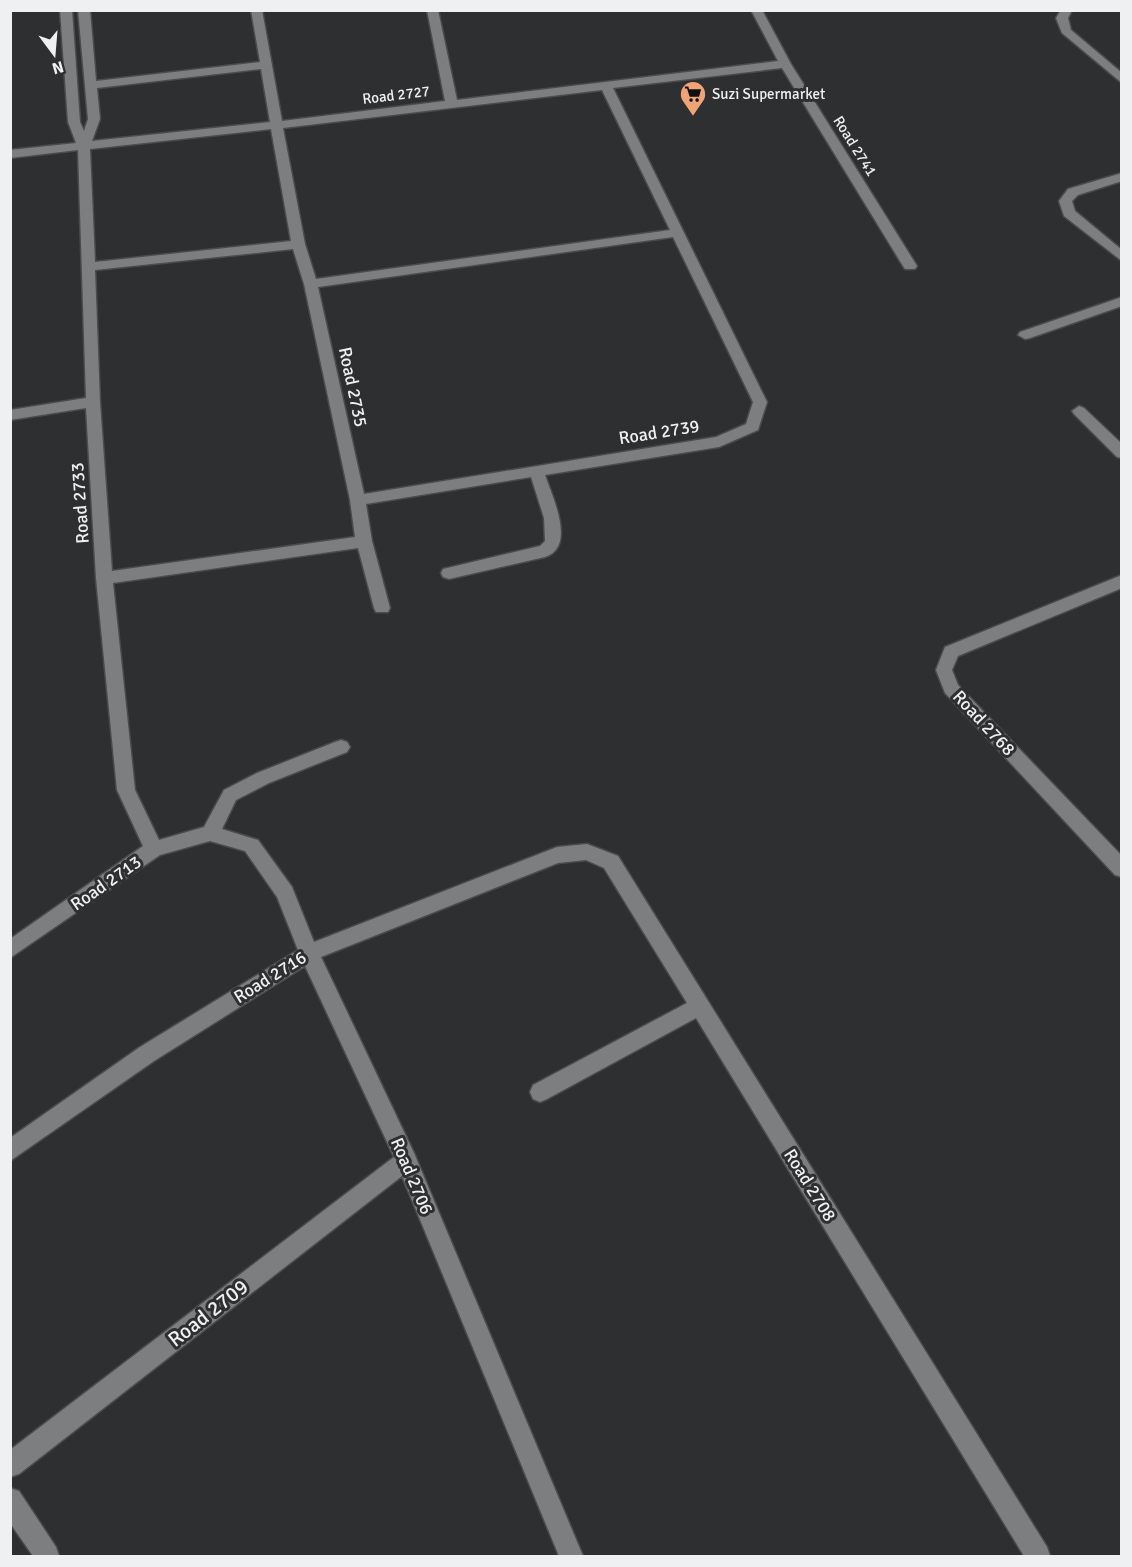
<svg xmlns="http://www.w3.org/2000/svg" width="1132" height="1567" viewBox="0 0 1132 1567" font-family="Signika,sans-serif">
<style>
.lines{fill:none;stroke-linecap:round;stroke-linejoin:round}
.minor-casing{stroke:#494b4c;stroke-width:3}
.minor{fill:#7c7e80;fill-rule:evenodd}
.labels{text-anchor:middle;stroke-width:6;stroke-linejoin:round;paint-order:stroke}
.far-poi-label{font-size:15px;fill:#eff0f1;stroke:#2d2f30;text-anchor:start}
.far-street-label{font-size:15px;fill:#eff0f1;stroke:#2d2f30}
.street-label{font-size:18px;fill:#eff0f1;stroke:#2d2f30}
.near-street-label{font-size:21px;fill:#eff0f1;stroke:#2d2f30}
</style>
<rect width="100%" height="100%" fill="#2d2f30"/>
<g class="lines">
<g class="minor-casing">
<path id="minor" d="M60 10H72L80 122 84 131 88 119 78 10H90L96 81 260 62 251 10H262L282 121 445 101 427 10H438L457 100 778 61 751 10H762L791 64 917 266 915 269H905L903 266 782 68 613 88 767 402 758 430 719 447 545 475C552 496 577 547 545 557L449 579 443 577 441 573 443 569 540 546 545 541 544 518 531 477 366 504 372 541 390 608 388 612H376L374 608 358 548 113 583 135 790 159 840 204 827 224 790 257 773 335 742 341 740 347 742 350 747 347 752 269 783 236 800 222 829 258 840 292 887 314 942 557 847 587 844 618 856 1047 1547 1050 1556H1024L696 1018 547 1099 540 1102 533 1099 530 1092 533 1085 687 1003 604 868 586 860 558 863 321 957 414 1153 583 1556H559L402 1176 19 1474 10 1477V1450L394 1157 305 966 154 1061 10 1161V1138L140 1047 298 950 277 897 245 851 210 841 160 855 10 958V939L143 846 117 790 96 578 86 408 10 420V410L86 398 78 150 10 158V150L76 143 68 122ZM261 69 270 122 92 141 100 119 97 88ZM602 90 670 230 316 279 305 244 283 128ZM271 129 291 241 95 262 90 149ZM673 237 753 402 746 424 716 437 364 494 318 287ZM293 249 304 284 350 500 355 537 112 571 100 402 95 270Z
M1061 10H1072L1068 18 1071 30 1122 73V83L1062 33 1056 18Z
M1122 173V181L1078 195 1072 201 1075 211 1122 250V261L1064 216 1059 201 1068 189Z
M1122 297V306L1030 338 1025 339 1018 335 1020 332Z
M1079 406 1084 408 1122 444V458L1117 457 1074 414 1072 411Z
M1122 575V588L958 656 952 670 958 685 1122 856V877L1115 875 945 693 936 670 945 647Z
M10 1488 19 1491 56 1547 59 1556H33L10 1523Z"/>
</g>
<use href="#minor" class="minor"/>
</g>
<defs>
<g id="supermarket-pin" transform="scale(1.35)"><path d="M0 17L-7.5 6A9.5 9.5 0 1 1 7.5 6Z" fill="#efa376" stroke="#2d2f30"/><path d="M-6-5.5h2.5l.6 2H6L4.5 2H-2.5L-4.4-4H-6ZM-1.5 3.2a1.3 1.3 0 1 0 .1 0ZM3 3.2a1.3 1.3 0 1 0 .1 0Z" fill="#111"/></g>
</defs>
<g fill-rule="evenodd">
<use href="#supermarket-pin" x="693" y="94"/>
</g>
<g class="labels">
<g class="far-poi-label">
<text x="712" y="99">Suzi Supermarket</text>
</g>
<g class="far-street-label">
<text transform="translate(396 95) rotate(-7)" y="5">Road 2727</text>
<text transform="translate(855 146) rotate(58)" y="5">Road 2741</text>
</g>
<g class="street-label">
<text transform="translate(353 387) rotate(78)" y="6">Road 2735</text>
<text transform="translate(659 432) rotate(-9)" y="6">Road 2739</text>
<text transform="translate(80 503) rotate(-94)" y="6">Road 2733</text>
<text transform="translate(984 723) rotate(47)" y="6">Road 2768</text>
<text transform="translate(106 883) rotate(-35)" y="6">Road 2713</text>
<text transform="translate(270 977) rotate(-32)" y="6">Road 2716</text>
<text transform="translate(412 1176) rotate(67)" y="6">Road 2706</text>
<text transform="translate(810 1185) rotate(58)" y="6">Road 2708</text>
</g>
<g class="near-street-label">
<text transform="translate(208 1313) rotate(-38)" y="7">Road 2709</text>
</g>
</g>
<rect width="1132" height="1567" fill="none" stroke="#eff0f1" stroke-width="24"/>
<g transform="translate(54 54) rotate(164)" stroke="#2d2f30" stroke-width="4.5" paint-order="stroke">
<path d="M0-4.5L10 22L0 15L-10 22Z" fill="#eff0f1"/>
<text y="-9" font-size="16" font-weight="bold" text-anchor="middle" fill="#eff0f1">N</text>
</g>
</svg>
